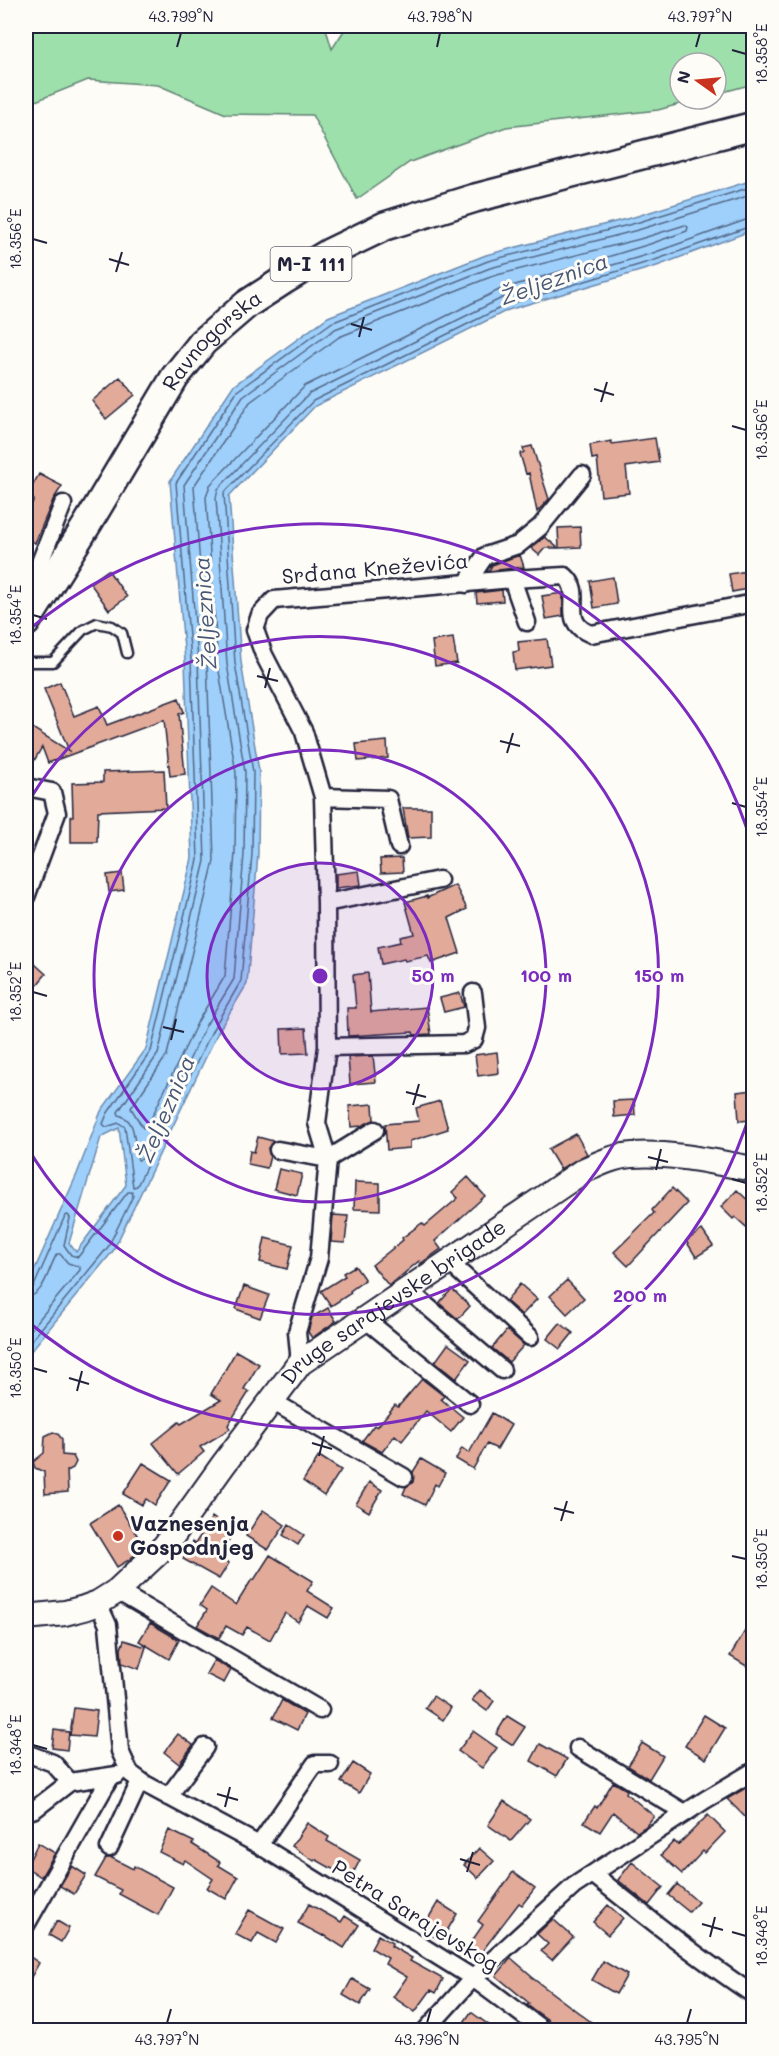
<svg xmlns="http://www.w3.org/2000/svg" width="779" height="2056" viewBox="0 0 779 2056" font-family="Mali,sans-serif">
<style>
.green{fill:#9de0ab;stroke:#608173;stroke-width:1.5}
.water{fill:#9ed0fb;stroke:#6c8aae;stroke-width:1.5;fill-rule:evenodd}
.lines{fill:none;stroke-linecap:round;stroke-linejoin:round}
.shore{stroke:#546888;stroke-width:1.5}
.building{fill:#e2aa99;stroke:#22223b;stroke-width:1.5}
.service-casing{stroke:#22223b;stroke-width:13}
.minor-casing{stroke:#22223b;stroke-width:21}
.secondary-casing{stroke:#22223b;stroke-width:28}
.primary-casing{stroke:#22223b;stroke-width:32}
.service{stroke:#fdfcf7;stroke-width:8}
.minor{stroke:#fdfcf7;stroke-width:16}
.secondary{stroke:#fdfcf7;stroke-width:24}
.primary{stroke:#fdfcf7;stroke-width:27}
.ticks{fill:none;stroke:#22223b;stroke-width:2}
.ring{fill:none;stroke:#7b2cbf;stroke-width:3}
.poi-dot{fill:#c8321e;stroke:#fdfcf7;stroke-width:2}
.labels{text-anchor:middle;stroke-width:6;stroke-linejoin:round;paint-order:stroke}
.shield{fill:#fdfcf7;stroke:#646373;stroke-width:1.5}
.shield-label{font-size:20px;font-weight:bold;fill:#22223b}
.street-label{font-size:21px;fill:#22223b;stroke:#fdfcf7}
.poi-label{font-size:21px;font-weight:bold;fill:#22223b;stroke:#fdfcf7;text-anchor:start}
.water-label{font-size:22px;font-style:italic;fill:#475675;stroke:#fdfcf7}
.centre{fill:#7b2cbf;stroke:#fdfcf7;stroke-width:3}
.ring-label{font-size:18px;text-anchor:middle;font-weight:bold;fill:#7b2cbf;stroke:#fdfcf7;stroke-width:6;stroke-linejoin:round;paint-order:stroke}
.neatline{fill:none;stroke:#22223b;stroke-width:2}
.ticks-label{font-size:15px;text-anchor:middle;fill:#22223b}
</style>
<rect width="100%" height="100%" fill="#fdfcf7"/>
<filter id="ink" filterUnits="userSpaceOnUse"><feTurbulence type="fractalNoise" baseFrequency=".0167" numOctaves="2"/><feDisplacementMap in="SourceGraphic" scale="12" xChannelSelector="R" yChannelSelector="G"/><feConvolveMatrix kernelMatrix="1 2 1 2 8 2 1 2 1" color-interpolation-filters="sRGB"/></filter>
<g filter="url(#ink)">
<path class="green" d="M26 26H325L332 49 347 26H753V84L716 94V63H680V99H698L658 110 506 127 410 162 357 199 312 115 226 114 158 85 88 80 26 105Z"/>
<path class="water" d="M753 180V230L657 266 508 310 315 406 229 496 241 662 259 771 258 854 247 984 218 1032 113 1251 26 1357V1289L77 1174 101 1111 146 1049 192 858 185 661 170 481 233 386 328 317 486 255 634 217ZM119 1128 126 1185 76 1252 69 1243 101 1137Z"/>
<g class="lines">
<path class="shore" d="M754 186 636 223 488 261 331 323 237 391 176 483 191 660 198 860 151 1051 107 1114 103 1124 106 1127 119 1123 125 1127 133 1187 137 1186 213 1029 241 981 252 854 253 772 235 663 224 493 313 401 506 305 655 260 754 225
M754 194 638 230 490 268 335 329 243 396 184 485 198 660 205 861 158 1054 118 1112 119 1115C139 1121 132 1144 138 1160L142 1159 206 1025 234 979 244 854 245 772 227 664 216 498 218 489 309 394 502 298 653 253 754 217
M685 225 688 227 687 231 650 244 499 290 305 386 210 485 206 497 218 665 236 773 235 853 225 976 198 1021 147 1127 143 1128 131 1108 167 1055 214 861 207 659 194 486 250 402 339 337 493 276 640 239Z
M26 1290 30 1289 34 1286 65 1216 68 1215 70 1218 64 1245 71 1255 78 1257 128 1192H132L133 1196 108 1247 26 1347
M26 1297C45 1296 48 1268 57 1254H60L68 1263 80 1267V1270L26 1335"/>
</g>
<path class="building" d="M120 377 135 395 106 419 92 401Z
M655 438 659 462 626 467 629 493 601 496 597 458 592 459 590 445 611 441 612 444Z
M532 446 549 499 537 512 529 473 526 474 520 454 524 452 523 448Z
M39 474 62 486 53 500 35 543 26 537V513L34 500 27 496Z
M580 527 581 547 559 548 558 528Z
M545 537 558 548H545L539 555 531 548Z
M520 555 524 567 489 571 492 565Z
M108 570 127 597 109 610 90 583Z
M753 570V588L732 592 729 574Z
M613 577 617 604 594 608 590 581Z
M502 590 503 601 477 603 476 593Z
M563 593V616L546 619 542 596Z
M453 638 457 663 435 666 432 641Z
M547 639 551 665 515 670 513 652 519 651 518 642Z
M60 682 74 716 99 706 107 725 179 698 184 712 179 714 185 774 170 776 164 720 48 763 42 747 26 775V724L69 751 44 689Z
M387 741 388 758 358 761 356 744Z
M164 770 166 808 98 811 97 842H71V816H73L72 783 103 782V772Z
M403 808H431V837L408 838Z
M402 858 403 872 381 873 380 859Z
M359 871 361 885 336 888V874Z
M122 873 124 890 109 892 107 875Z
M455 885 467 909 449 918 460 953 431 963 428 956 405 961 404 959 381 964 378 947 401 942 400 937 414 934 405 902 427 896V898Z
M26 956 46 974 26 998Z
M368 973 371 1012 427 1007 431 1034 414 1035 413 1032 348 1036 347 1008H356L353 975Z
M460 993 464 1007 444 1012 440 998Z
M306 1028 308 1053 282 1054 281 1029Z
M497 1052 499 1073 478 1076 475 1055Z
M373 1056 376 1082 350 1084 348 1057Z
M753 1090V1120L739 1121 737 1092Z
M634 1100 635 1115 614 1117 613 1101Z
M440 1101 448 1129 410 1141V1148L387 1150 385 1124 419 1121 416 1108Z
M373 1104 374 1120 361 1126 351 1127 349 1106Z
M576 1134 587 1154 560 1169 548 1149Z
M258 1137 273 1141 268 1148 270 1156 267 1168 248 1164 250 1151 254 1152Z
M279 1169 302 1174 297 1195 274 1189Z
M468 1177 485 1196 435 1241 441 1249 420 1264 419 1261 389 1286 372 1265 403 1240 402 1238 422 1223 425 1226 458 1198 452 1192Z
M355 1182 380 1183V1210L354 1209Z
M672 1188 687 1203 628 1266 614 1252 654 1213 652 1210Z
M737 1190 753 1205V1233L735 1217 733 1219 721 1207Z
M333 1215 348 1216 345 1243 331 1242Z
M702 1230 713 1246 696 1257 686 1241Z
M265 1238 293 1245 287 1269 260 1262Z
M355 1266 365 1280 350 1291 351 1293 331 1306 321 1291 345 1276 343 1273Z
M567 1280 584 1298 567 1314 550 1296Z
M520 1284 537 1299 522 1315 506 1301Z
M244 1286 269 1295 260 1318 236 1309Z
M452 1289 470 1306 458 1319 439 1303Z
M328 1308 336 1321 312 1338 308 1332 312 1317Z
M560 1323 573 1333 560 1349 547 1339Z
M507 1330 524 1345 509 1362 492 1348Z
M448 1344 470 1360 456 1379 435 1362Z
M236 1351 259 1364 244 1389 249 1392 228 1425 230 1429 200 1447 204 1452 178 1474 153 1443 179 1422 181 1424 221 1400 211 1394Z
M422 1379 444 1396 441 1399 463 1417 451 1432 426 1411 402 1441 395 1435 382 1452 362 1441 374 1425 377 1427 395 1405 398 1407Z
M492 1413 511 1425 497 1449 487 1444 473 1469 456 1459 462 1448 469 1453Z
M53 1432 58 1434 62 1439V1455L73 1456 76 1462 73 1468 67 1471 68 1492 45 1494 44 1472 35 1468 33 1462 44 1453 45 1436Z
M319 1456 341 1470 324 1496 303 1481Z
M421 1459 445 1473 438 1486 435 1484 425 1505 403 1494 406 1487 413 1482V1472Z
M143 1463 171 1480 155 1505 146 1499 142 1505 123 1494Z
M369 1482 382 1490 369 1512 356 1504Z
M118 1505 144 1546 129 1560 117 1567 90 1523Z
M263 1510 285 1525 268 1550 246 1536Z
M212 1517 234 1532 218 1557 229 1563 219 1579 183 1559 192 1542 195 1544Z
M289 1525 304 1535 298 1545 283 1535Z
M270 1555 313 1581 307 1591 334 1608 328 1618 308 1606 298 1622 285 1613 270 1640 247 1627 242 1635 226 1626 219 1638 197 1626 207 1610 200 1605 211 1588 236 1605 252 1579 254 1580Z
M150 1623 179 1640 169 1659 139 1641Z
M745 1631 753 1636V1670L730 1656Z
M124 1640 146 1647 139 1669 122 1663 121 1649Z
M214 1660 231 1670 224 1683 206 1674Z
M480 1690 494 1701 487 1711 472 1700Z
M433 1696 451 1708 443 1720 425 1708Z
M282 1700 305 1714 297 1730 273 1718Z
M74 1708 97 1711 94 1737 70 1735Z
M704 1715 725 1728 706 1759 685 1746Z
M507 1716 525 1727 513 1745 496 1734Z
M54 1730 69 1732 67 1750 52 1748Z
M473 1731 497 1748 482 1768 458 1751Z
M178 1734 193 1745 179 1764 164 1752Z
M642 1743 663 1756 649 1779 628 1766Z
M540 1744 567 1759 557 1776 531 1761Z
M353 1763 370 1774 359 1793 341 1782Z
M613 1782 627 1790 626 1793 654 1816 646 1826 637 1832 613 1812 600 1832 584 1822 595 1806 597 1808Z
M749 1786 753 1790V1811L746 1818 727 1799Z
M504 1801 530 1819 511 1841 488 1825Z
M708 1815 725 1832 705 1853 703 1851 682 1874 661 1855 674 1841 678 1845Z
M307 1823 329 1837 327 1841 360 1860 350 1879 315 1859 314 1861 292 1846Z
M169 1830 194 1842 192 1844 220 1862 218 1865 238 1877 226 1899 207 1888 213 1879 185 1860 183 1864 159 1852Z
M38 1843 55 1853 41 1877 26 1867Z
M479 1848 494 1861 478 1878 464 1865Z
M106 1858H112L133 1869 134 1866 173 1887 158 1915 119 1894 121 1890 95 1877Z
M632 1862 663 1887 649 1905 618 1880Z
M72 1866 86 1875 74 1894 60 1886Z
M513 1872 535 1888 522 1905 519 1903 480 1954 469 1945 483 1925 478 1921Z
M677 1884 698 1902 689 1912 668 1895Z
M438 1902 457 1914 441 1941 422 1929Z
M309 1904 341 1922 345 1916 359 1925 344 1948 324 1935 323 1936 298 1923Z
M608 1905 623 1918 608 1935 593 1922Z
M249 1910 284 1929 276 1943 258 1933 252 1943 235 1934Z
M553 1919 573 1937 552 1960 541 1951 548 1944 537 1934Z
M57 1921 69 1928 61 1942 49 1935Z
M378 1935 392 1943 391 1946 412 1958 410 1961 443 1979 436 1993 431 1990 415 2012 393 1997 407 1977 385 1964 388 1958 371 1948Z
M26 1954 39 1963 26 1986Z
M511 1958 532 1976 531 1977 603 2031H564L527 2005 529 2003 496 1976Z
M603 1961 627 1975 616 1994 592 1980Z
M352 1979 370 1989 360 2005 343 1995Z
M471 2012 497 2031H458Z"/>
<g class="lines">
<g class="service-casing">
<path id="service" d="M26 662H53L83 630 97 623 112 626 122 633 127 653"/>
</g>
<g class="minor-casing">
<path id="minor" d="M512 579 527 622
M466 584 485 556 518 545 540 527 582 475
M26 598 63 504
M26 787 52 792 57 813 26 897
M323 797 388 799 399 846
M326 903 439 880
M327 1047 464 1044 474 1039 477 1028 473 993
M278 1150 328 1159 375 1130
M449 1262 530 1337
M408 1290 502 1370
M365 1319 470 1404
M300 1363 297 1332 319 1258 328 1159 317 1123 327 1047 326 903 323 797 304 732 264 655 255 630 260 615 274 600 512 579 565 576C586 594 557 621 591 634L754 603
M272 1401 404 1477
M117 1591 320 1710
M98 1603 108 1625 120 1751 130 1773 145 1784 259 1845 473 1978 543 2030
M578 1748 685 1813
M26 1753 53 1763 70 1782
M168 1797 205 1747
M26 1812 35 1809 70 1782 117 1775
M259 1845 315 1764H330
M109 1848 140 1781
M594 1875C646 1917 698 1958 754 1995
M26 1925 111 1776
M426 2030 473 1978 574 1886 705 1800 754 1771
M753 2030 754 2029"/>
</g>
<g class="secondary-casing">
<g id="secondary">
<path id="s1" d="M26 1617 65 1613 84 1608 98 1603 117 1591 165 1546 223 1465 300 1363 583 1171C598 1164 614 1156 632 1155 672 1152 714 1162 754 1169"/>
</g>
</g>
<g class="primary-casing">
<g id="primary">
<path id="s2" d="M26 622 88 523 175 377 203 342 247 304 284 280 329 253 385 226 475 198 754 126"/>
</g>
</g>
<use href="#service" class="service"/>
<use href="#minor" class="minor"/>
<use href="#secondary" class="secondary"/>
<use href="#primary" class="primary"/>
</g>
</g>
<path class="ticks" d="M177 47 181 33M437 47 440 33M696 47 700 33M732 50 746 54M33 239 47 243M109 259 129 265M116 272 122 252M351 324 372 330M359 337 364 317M594 389 614 395M601 402 607 382M732 426 746 430M33 615 47 619M257 676 278 681M265 688 270 668M500 741 520 746M507 753 513 733M732 803 746 807M33 992 47 996M163 1027 184 1032M171 1040 176 1019M406 1092 426 1097M413 1105 419 1084M648 1157 668 1162M656 1170 661 1149M732 1179 746 1183M33 1368 47 1372M69 1378 89 1384M77 1391 82 1371M312 1443 332 1449M319 1456 324 1436M554 1508 574 1513M561 1521 567 1501M732 1556 746 1559M33 1745 47 1749M217 1794 238 1800M225 1807 230 1787M460 1859 480 1865M467 1872 473 1852M702 1924 723 1930M732 1932 746 1936M710 1937 715 1917M167 2023 171 2009M427 2023 431 2009M687 2023 691 2009"/>
<circle cx="320" cy="976" r="113" fill="#7b2cbf" fill-opacity=".12"/>
<g class="ring">
<circle cx="320" cy="976" r="113"/>
<circle cx="320" cy="976" r="226"/>
<path d="M26 806A339 339 0 1 1 26 1145"/>
<path d="M753 1104A452 452 0 0 1 26 1320M26 632A452 452 0 0 1 753 848"/>
</g>
<circle class="poi-dot" cx="118" cy="1536" r="6"/>
<g class="labels">
<rect class="shield" x="270.5" y="247" width="81" height="34" rx="4.5"/>
<g class="shield-label">
<text x="311" y="271">M-I 111</text>
</g>
<g class="street-label">
<text dy="7" stroke="none"><textPath href="#s2" startOffset="339">Ravnogorska</textPath></text>
<text transform="translate(375 569) rotate(-5)" y="7">Srđana Kneževića</text>
<text dy="7" stroke="none"><textPath href="#s1" startOffset="501">Druge sarajevske brigade</textPath></text>
<text transform="translate(415 1916) rotate(32)" y="7">Petra Sarajevskog</text>
</g>
<g class="poi-label">
<text x="130" y="1531">Vaznesenja<tspan x="130" dy="24">Gospodnjeg</tspan></text>
</g>
<g class="water-label">
<text transform="translate(554 279) rotate(-20)" y="8">Željeznica</text>
<text transform="translate(205 613) rotate(-94)" y="8">Željeznica</text>
<text transform="translate(166 1109) rotate(-67)" y="8">Željeznica</text>
</g>
</g>
<circle cx="320" cy="976" r="9" class="centre"/>
<g class="ring-label">
<text x="433" y="982">50 m</text>
<text x="546" y="982">100 m</text>
<text x="659" y="982">150 m</text>
<text x="640" y="1302">200 m</text>
</g>
<rect width="779" height="2056" fill="none" stroke="#fdfcf7" stroke-width="66"/>
<g transform="translate(698 81) rotate(285)"><circle r="28" fill="#fdfcf7" stroke="#a5a5ac" stroke-width="1.5"/>
<path d="M0-4.5L10 22L0 15L-10 22Z" fill="#c8321e"/>
<text y="-9" font-size="16" font-weight="bold" text-anchor="middle" fill="#22223b">N</text>
</g>
<rect x="33" y="33" width="713" height="1990" class="neatline"/>
<g class="ticks-label">
<text x="181" y="22">43.799°N</text>
<text x="440" y="22">43.798°N</text>
<text x="700" y="22">43.797°N</text>
<text transform="translate(762 54) rotate(-90)" y="5">18.358°E</text>
<text transform="translate(16 239) rotate(-90)" y="5">18.356°E</text>
<text transform="translate(762 430) rotate(-90)" y="5">18.356°E</text>
<text transform="translate(16 615) rotate(-90)" y="5">18.354°E</text>
<text transform="translate(762 807) rotate(-90)" y="5">18.354°E</text>
<text transform="translate(16 992) rotate(-90)" y="5">18.352°E</text>
<text transform="translate(762 1183) rotate(-90)" y="5">18.352°E</text>
<text transform="translate(16 1368) rotate(-90)" y="5">18.350°E</text>
<text transform="translate(762 1559) rotate(-90)" y="5">18.350°E</text>
<text transform="translate(16 1745) rotate(-90)" y="5">18.348°E</text>
<text transform="translate(762 1936) rotate(-90)" y="5">18.348°E</text>
<text x="167" y="2045">43.797°N</text>
<text x="427" y="2045">43.796°N</text>
<text x="687" y="2045">43.795°N</text>
</g>
</svg>
